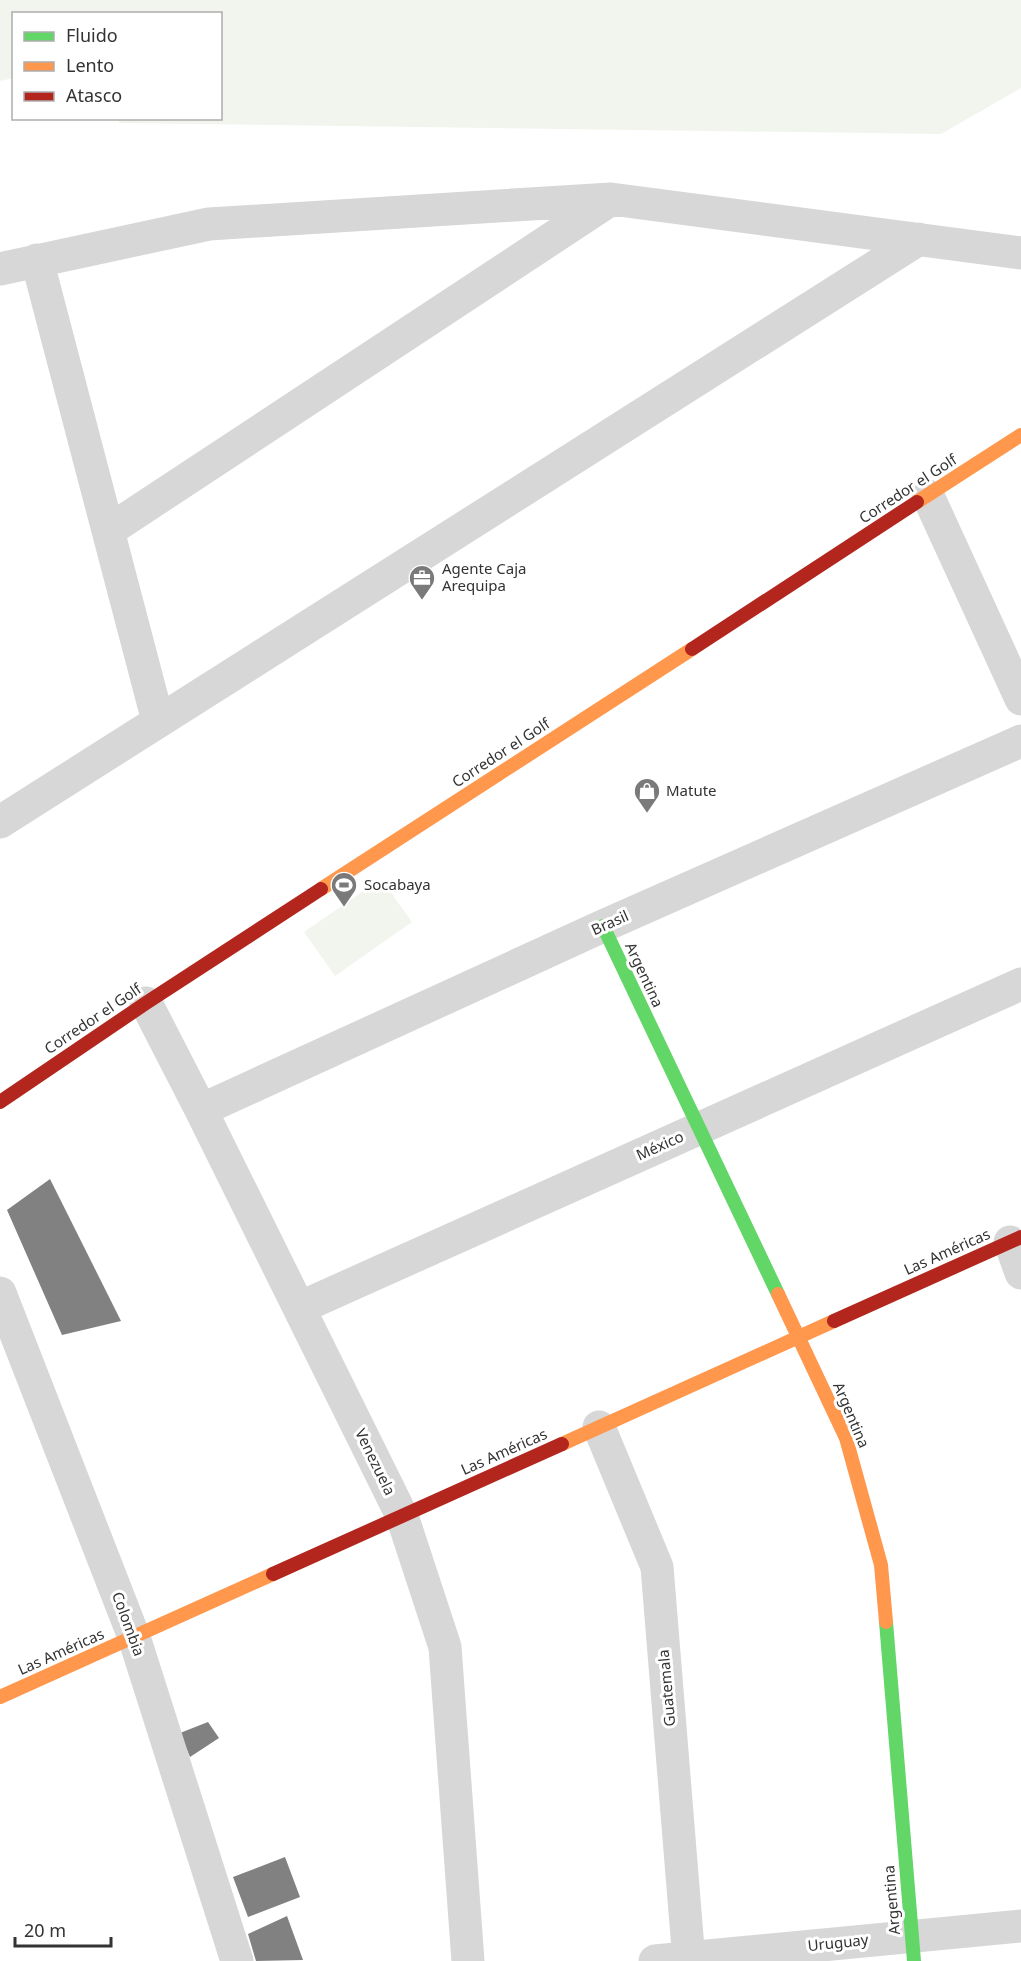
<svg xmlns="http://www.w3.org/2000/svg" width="1021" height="1961" viewBox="0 0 1021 1961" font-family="'Noto Sans',sans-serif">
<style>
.green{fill:#f1f5ed}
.building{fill:#818181}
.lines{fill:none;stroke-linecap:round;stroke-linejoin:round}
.street{stroke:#d7d7d7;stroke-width:33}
.fast{stroke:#63d668;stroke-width:14}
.slow{stroke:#ff974d;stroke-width:14}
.jam{stroke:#b3261e;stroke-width:14}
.labels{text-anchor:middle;stroke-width:6;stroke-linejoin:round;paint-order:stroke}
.street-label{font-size:15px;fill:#333;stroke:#fff}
.poi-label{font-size:15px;fill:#333;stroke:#fff;text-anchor:start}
</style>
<rect width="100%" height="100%" fill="#fff"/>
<path class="green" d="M0 0H1021V88L941 134 119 123 118 119 220 118V14H14L13 78 0 81Z
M381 879 412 922 335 976 304 932Z"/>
<path class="building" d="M50 1179 121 1321 62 1335 7 1210Z
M208 1722 219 1738 190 1757 180 1733Z
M285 1857 300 1897 248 1917 233 1877Z
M287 1916 303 1960 256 1961 248 1934Z"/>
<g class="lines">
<path class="street" d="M37 260 158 721
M0 269 209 224 611 199 1021 253
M928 496 1021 699
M108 531 610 200
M0 822 919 239
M146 1003 201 1110 402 1516 445 1647 468 1961
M201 1110 603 926 1021 741
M1010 1242 1021 1273
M0 1293 134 1637 237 1961
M299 1308 1021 984
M599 1427 657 1567 689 1961
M655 1961 1021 1926"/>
<path class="fast" d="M603 926 778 1294
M886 1622 914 1961"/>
<path class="slow" d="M917 502 1021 435
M321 889 692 649
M778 1294 846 1438 881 1565 886 1622
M562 1444 834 1321
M0 1697 273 1574"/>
<path class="jam" d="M692 649 917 502
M0 1102 146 1003 321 889
M834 1321 1021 1237
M273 1574 562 1444"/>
</g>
<defs>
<g id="office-pin" transform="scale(1.35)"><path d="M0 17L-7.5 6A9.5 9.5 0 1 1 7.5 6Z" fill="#7a7a7a" stroke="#fff"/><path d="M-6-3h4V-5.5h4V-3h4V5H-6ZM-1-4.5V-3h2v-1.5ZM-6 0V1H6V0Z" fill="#fff"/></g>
<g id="shop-pin" transform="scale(1.35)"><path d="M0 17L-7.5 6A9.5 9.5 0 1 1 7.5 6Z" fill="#7a7a7a" stroke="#fff"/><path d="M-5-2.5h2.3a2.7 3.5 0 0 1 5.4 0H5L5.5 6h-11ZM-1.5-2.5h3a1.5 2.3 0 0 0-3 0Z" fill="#fff"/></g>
<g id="stadium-pin" transform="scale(1.35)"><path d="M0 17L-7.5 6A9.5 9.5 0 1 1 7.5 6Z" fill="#7a7a7a" stroke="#fff"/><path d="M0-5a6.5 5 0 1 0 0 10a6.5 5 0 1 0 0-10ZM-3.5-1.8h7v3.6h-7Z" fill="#fff"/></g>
</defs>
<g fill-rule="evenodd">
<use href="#office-pin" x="422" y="578"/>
<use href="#shop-pin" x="647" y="791"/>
<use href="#stadium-pin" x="344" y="885"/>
</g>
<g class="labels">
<g class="street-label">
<text transform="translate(908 489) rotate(-33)" y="5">Corredor el Golf</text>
<text transform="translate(501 753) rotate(-33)" y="5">Corredor el Golf</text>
<text transform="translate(610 923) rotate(-24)" y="5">Brasil</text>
<text transform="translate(644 975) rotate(65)" y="5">Argentina</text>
<text transform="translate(93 1019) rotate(-34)" y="5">Corredor el Golf</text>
<text transform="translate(660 1146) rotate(-24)" y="5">México</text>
<text transform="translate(947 1252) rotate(-24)" y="5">Las Américas</text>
<text transform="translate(851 1415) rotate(67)" y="5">Argentina</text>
<text transform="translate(504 1452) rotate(-24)" y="5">Las Américas</text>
<text transform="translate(375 1462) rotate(64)" y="5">Venezuela</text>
<text transform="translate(128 1624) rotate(70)" y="5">Colombia</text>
<text transform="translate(61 1652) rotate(-24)" y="5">Las Américas</text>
<text transform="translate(667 1688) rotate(-95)" y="5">Guatemala</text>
<text transform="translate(892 1900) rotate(-95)" y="5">Argentina</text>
<text transform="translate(838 1943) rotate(-6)" y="5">Uruguay</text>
</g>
<g class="poi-label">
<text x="442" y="574">Agente Caja<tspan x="442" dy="17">Arequipa</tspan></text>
<text x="666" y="796">Matute</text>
<text x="364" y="890">Socabaya</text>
</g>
</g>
<rect x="12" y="12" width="210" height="108" fill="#ffffff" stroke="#adadad" stroke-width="1.5"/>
<rect x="24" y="32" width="30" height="9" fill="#63d668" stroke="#adadad" stroke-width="1.5"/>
<text x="66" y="42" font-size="18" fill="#333333">Fluido</text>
<rect x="24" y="62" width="30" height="9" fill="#ff974d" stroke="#adadad" stroke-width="1.5"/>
<text x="66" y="72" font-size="18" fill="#333333">Lento</text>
<rect x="24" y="92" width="30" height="9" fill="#b3261e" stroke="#adadad" stroke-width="1.5"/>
<text x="66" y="102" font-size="18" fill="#333333">Atasco</text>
<path d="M15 1937v9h96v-9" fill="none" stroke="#333333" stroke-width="3"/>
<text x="24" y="1937" font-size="18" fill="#333333" stroke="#ffffff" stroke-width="4.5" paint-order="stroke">20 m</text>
</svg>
